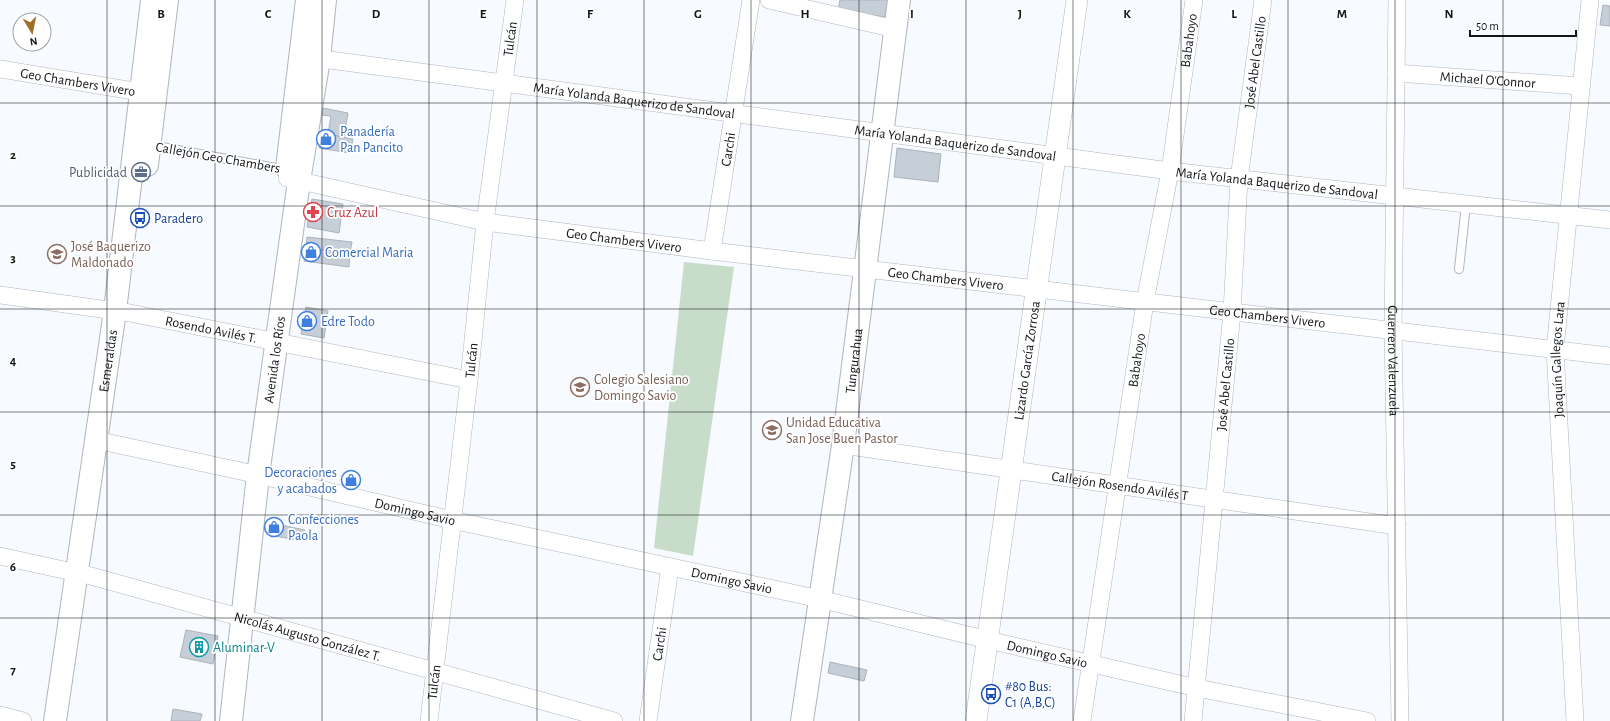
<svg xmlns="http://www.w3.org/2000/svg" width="1610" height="721" viewBox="0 0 1610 721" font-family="'Alegreya Sans',sans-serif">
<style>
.green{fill:#c7dcc9}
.building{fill:#c6ced7;stroke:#acb3bc}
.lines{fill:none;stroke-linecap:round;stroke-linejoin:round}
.service-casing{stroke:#afb6bf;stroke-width:10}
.minor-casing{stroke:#afb6bf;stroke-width:18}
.tertiary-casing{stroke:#afb6bf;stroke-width:22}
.secondary-casing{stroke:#afb6bf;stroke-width:24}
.service{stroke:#fff;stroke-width:8}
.minor{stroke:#fff;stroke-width:17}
.tertiary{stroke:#fff;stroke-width:21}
.secondary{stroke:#fff;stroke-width:22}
.grid{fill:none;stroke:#131619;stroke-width:1;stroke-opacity:0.55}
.labels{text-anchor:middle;stroke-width:3.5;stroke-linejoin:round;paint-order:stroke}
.street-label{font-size:14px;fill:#131619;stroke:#fff}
.shop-label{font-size:14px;fill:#366cbe;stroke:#fff;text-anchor:start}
.service-label{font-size:14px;fill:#4e5e75;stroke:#fff;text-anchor:end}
.health-label{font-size:14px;fill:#be3a42;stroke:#fff;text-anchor:start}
.transit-label{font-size:14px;fill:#164399;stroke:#fff;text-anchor:start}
.education-label{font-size:14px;fill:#785e54;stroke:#fff;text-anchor:start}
.culture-label{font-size:14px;fill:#0d838f;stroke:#fff;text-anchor:start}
.grid-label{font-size:13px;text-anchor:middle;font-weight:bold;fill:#131619;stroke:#fff;stroke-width:3.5;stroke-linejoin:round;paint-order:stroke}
</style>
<rect width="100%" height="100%" fill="#f7fafe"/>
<path class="green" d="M684 262 734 267 693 556 654 548Z"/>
<path class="building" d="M840 0H888L885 17 838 10Z
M1603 5 1610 6V26L1600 25Z
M323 108 348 113 344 137 328 134 331 116 322 115Z
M321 133 353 139 350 153 319 148Z
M897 148 941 154 938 182 894 177Z
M312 199 343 204 339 233 307 227Z
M307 237 352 242 350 253 306 248Z
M306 248 350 253 349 267 304 261Z
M306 307 328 311 324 338 301 334Z
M271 523 305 530 303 541 269 535Z
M186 630 218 636 213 664 180 657Z
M830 662 867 670 864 681 828 673Z
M173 709 202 714 200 721H171Z"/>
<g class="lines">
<g class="service-casing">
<path id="service" d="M151 145 287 170
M1459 269 1466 204"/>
</g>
<g class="minor-casing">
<g id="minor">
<path d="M769 0 895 29"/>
<path id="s1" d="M1397 0 1393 330 1400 721"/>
<path id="s2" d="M307 57 1170 171 1610 220"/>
<path id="s3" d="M0 69 152 94"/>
<path id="s4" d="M1396 73 1580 86"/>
<path id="s5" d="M287 178 485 222 712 251 1610 356"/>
<path id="s6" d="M712 251 751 0"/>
<path id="s7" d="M0 295 130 313 469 380"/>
<path id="s8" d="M96 440 245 472 452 520 820 599 988 640 1197 688 1367 721"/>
<path id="s9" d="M843 445 1397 526"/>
<path id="s10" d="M0 556 91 576 614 721"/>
<path d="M0 715 23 721"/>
<path id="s11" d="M429 721 469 380 485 222 515 0"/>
<path id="s12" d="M648 721 670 567"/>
<path id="s13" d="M1082 721 1145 302 1170 171 1194 0"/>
<path id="s14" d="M1193 721 1232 312 1239 179 1263 0"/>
<path id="s15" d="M1575 721 1555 349 1590 0"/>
</g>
</g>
<g class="tertiary-casing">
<g id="tertiary">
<path id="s16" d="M976 721 1077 0"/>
</g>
</g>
<g class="secondary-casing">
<g id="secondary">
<path d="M147 165 167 0"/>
<path d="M287 168 307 0"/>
<path id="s17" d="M55 721 115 311 152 0"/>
<path id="s18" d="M231 721 258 475 299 181 319 59 325 0"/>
<path id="s19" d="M802 721 843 445 899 0"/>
</g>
</g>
<use href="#service" class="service"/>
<use href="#minor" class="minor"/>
<use href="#tertiary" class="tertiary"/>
<use href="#secondary" class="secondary"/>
</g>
<path class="grid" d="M107 0V721M215 0V721M322 0V721M429 0V721M537 0V721M644 0V721M751 0V721M859 0V721M966 0V721M1073 0V721M1181 0V721M1288 0V721M1395 0V721M1503 0V721M0 103H1610M0 206H1610M0 309H1610M0 412H1610M0 515H1610M0 618H1610"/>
<defs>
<g id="shop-ring" transform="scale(1)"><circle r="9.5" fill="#fff" stroke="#3f7fe0" stroke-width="1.5"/><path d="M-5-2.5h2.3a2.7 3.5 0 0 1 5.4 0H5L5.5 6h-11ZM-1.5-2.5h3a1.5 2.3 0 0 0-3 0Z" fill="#3f7fe0"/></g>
<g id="office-ring" transform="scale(1)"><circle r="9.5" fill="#fff" stroke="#5c6f8a" stroke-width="1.5"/><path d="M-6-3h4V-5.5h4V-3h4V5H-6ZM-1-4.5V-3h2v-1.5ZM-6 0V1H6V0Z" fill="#5c6f8a"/></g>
<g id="pharmacy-ring" transform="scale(1)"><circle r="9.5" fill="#fff" stroke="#e0444e" stroke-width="1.5"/><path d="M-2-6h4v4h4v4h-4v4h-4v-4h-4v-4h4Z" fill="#e0444e"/></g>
<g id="bus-ring" transform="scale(1)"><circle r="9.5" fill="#fff" stroke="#1a4fb4" stroke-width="1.5"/><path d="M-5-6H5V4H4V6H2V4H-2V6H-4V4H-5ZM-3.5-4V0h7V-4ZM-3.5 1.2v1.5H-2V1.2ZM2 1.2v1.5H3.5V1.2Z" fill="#1a4fb4"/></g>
<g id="school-ring" transform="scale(1)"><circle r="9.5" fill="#fff" stroke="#8d6e63" stroke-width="1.5"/><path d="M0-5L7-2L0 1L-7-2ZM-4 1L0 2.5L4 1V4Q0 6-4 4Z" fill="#8d6e63"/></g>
<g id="building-ring" transform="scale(1)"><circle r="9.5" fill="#fff" stroke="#0f9aa8" stroke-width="1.5"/><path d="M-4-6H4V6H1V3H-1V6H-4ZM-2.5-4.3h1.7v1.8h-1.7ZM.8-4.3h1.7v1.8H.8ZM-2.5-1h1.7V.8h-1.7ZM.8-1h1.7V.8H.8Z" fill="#0f9aa8"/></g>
</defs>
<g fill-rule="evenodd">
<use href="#shop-ring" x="326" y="139"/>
<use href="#office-ring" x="141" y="172"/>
<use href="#pharmacy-ring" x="313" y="212"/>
<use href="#bus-ring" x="140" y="218"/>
<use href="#shop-ring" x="311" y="252"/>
<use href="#school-ring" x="57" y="254"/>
<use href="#shop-ring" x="307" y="321"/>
<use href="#school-ring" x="580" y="387"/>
<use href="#school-ring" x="772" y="430"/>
<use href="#shop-ring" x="351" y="480"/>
<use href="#shop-ring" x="274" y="527"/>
<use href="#building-ring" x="199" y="647"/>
<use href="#bus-ring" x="991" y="694"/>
</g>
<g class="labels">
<g class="street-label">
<text dy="5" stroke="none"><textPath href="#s11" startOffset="687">Tulcán</textPath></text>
<text dy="5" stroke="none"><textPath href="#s13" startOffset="689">Babahoyo</textPath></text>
<text dy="5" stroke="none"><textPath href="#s14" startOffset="662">José Abel Castillo</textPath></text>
<text dy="5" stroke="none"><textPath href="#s4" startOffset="92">Michael O'Connor</textPath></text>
<text dy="5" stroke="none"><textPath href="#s3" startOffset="79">Geo Chambers Vivero</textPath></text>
<text dy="5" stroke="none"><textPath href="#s2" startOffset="330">María Yolanda Baquerizo de Sandoval</textPath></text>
<text dy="5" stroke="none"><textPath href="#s2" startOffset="654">María Yolanda Baquerizo de Sandoval</textPath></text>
<text dy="5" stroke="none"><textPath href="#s6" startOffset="103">Carchi</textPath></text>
<text transform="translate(218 157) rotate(10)" y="5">Callejón Geo Chambers</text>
<text dy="5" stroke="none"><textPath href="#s2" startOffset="978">María Yolanda Baquerizo de Sandoval</textPath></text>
<text dy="5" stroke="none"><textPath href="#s5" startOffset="343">Geo Chambers Vivero</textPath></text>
<text dy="5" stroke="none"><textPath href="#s5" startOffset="667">Geo Chambers Vivero</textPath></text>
<text dy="5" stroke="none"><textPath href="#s5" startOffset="991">Geo Chambers Vivero</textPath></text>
<text dy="5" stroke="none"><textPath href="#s7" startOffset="214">Rosendo Avilés T.</textPath></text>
<text dy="5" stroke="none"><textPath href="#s18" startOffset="364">Avenida los Ríos</textPath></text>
<text dy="5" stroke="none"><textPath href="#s11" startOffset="363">Tulcán</textPath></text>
<text dy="5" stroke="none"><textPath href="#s13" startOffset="365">Babahoyo</textPath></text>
<text dy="5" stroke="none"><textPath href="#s15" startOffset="362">Joaquín Gallegos Lara</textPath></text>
<text dy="5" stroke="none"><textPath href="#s17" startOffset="364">Esmeraldas</textPath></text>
<text dy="5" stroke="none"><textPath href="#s19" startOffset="364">Tungurahua</textPath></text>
<text dy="5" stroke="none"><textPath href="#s16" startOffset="364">Lizardo García Zorrosa</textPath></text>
<text dy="5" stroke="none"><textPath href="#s1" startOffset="361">Guerrero Valenzuela</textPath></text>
<text dy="5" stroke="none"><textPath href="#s14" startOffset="338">José Abel Castillo</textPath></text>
<text dy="5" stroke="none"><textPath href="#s9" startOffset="280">Callejón Rosendo Avilés T</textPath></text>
<text dy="5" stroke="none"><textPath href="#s8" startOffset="327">Domingo Savio</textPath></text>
<text dy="5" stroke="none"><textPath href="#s8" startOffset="651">Domingo Savio</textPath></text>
<text dy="5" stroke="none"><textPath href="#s10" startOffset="318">Nicolás Augusto González T.</textPath></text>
<text dy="5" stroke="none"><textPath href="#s12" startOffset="78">Carchi</textPath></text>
<text dy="5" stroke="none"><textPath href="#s8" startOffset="975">Domingo Savio</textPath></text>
<text dy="5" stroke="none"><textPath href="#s11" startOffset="39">Tulcán</textPath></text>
</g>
<g class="shop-label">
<text x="340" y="136">Panadería<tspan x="340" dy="16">Pan Pancito</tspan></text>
<text x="325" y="257">Comercial Maria</text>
<text x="321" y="326">Edre Todo</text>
<text x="337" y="477" text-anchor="end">Decoraciones<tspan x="337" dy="16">y acabados</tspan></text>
<text x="288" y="524">Confecciones<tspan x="288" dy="16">Paola</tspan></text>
</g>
<g class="service-label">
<text x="127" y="177">Publicidad</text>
</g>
<g class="health-label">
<text x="327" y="217">Cruz Azul</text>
</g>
<g class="transit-label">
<text x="154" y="223">Paradero</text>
<text x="1005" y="691">#80 Bus:<tspan x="1005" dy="16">C1 (A,B,C)</tspan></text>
</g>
<g class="education-label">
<text x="71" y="251">José Baquerizo<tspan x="71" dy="16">Maldonado</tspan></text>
<text x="594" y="384">Colegio Salesiano<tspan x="594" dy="16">Domingo Savio</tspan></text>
<text x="786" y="427">Unidad Educativa<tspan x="786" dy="16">San Jose Buen Pastor</tspan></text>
</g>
<g class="culture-label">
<text x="213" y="652">Aluminar-V</text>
</g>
</g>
<g class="grid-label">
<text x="161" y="18">B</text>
<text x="268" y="18">C</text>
<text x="376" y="18">D</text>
<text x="483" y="18">E</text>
<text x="590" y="18">F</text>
<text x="698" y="18">G</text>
<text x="805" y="18">H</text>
<text x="912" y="18">I</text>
<text x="1020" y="18">J</text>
<text x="1127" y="18">K</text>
<text x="1234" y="18">L</text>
<text x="1342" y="18">M</text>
<text x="1449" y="18">N</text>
<text x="13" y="159">2</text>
<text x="13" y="262">3</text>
<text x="13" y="365">4</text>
<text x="13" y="468">5</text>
<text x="13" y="571">6</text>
<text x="13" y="674">7</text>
</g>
<g transform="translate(32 32) rotate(170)"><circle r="19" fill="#ffffff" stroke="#a1a2a3"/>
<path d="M0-3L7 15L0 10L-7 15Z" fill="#a06f24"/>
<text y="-6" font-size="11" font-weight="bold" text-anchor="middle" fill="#131619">N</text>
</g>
<path d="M1470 30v6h106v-6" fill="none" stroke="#131619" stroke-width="2"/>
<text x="1476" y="30" font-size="12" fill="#131619" stroke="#ffffff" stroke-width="3" paint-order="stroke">50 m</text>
</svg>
